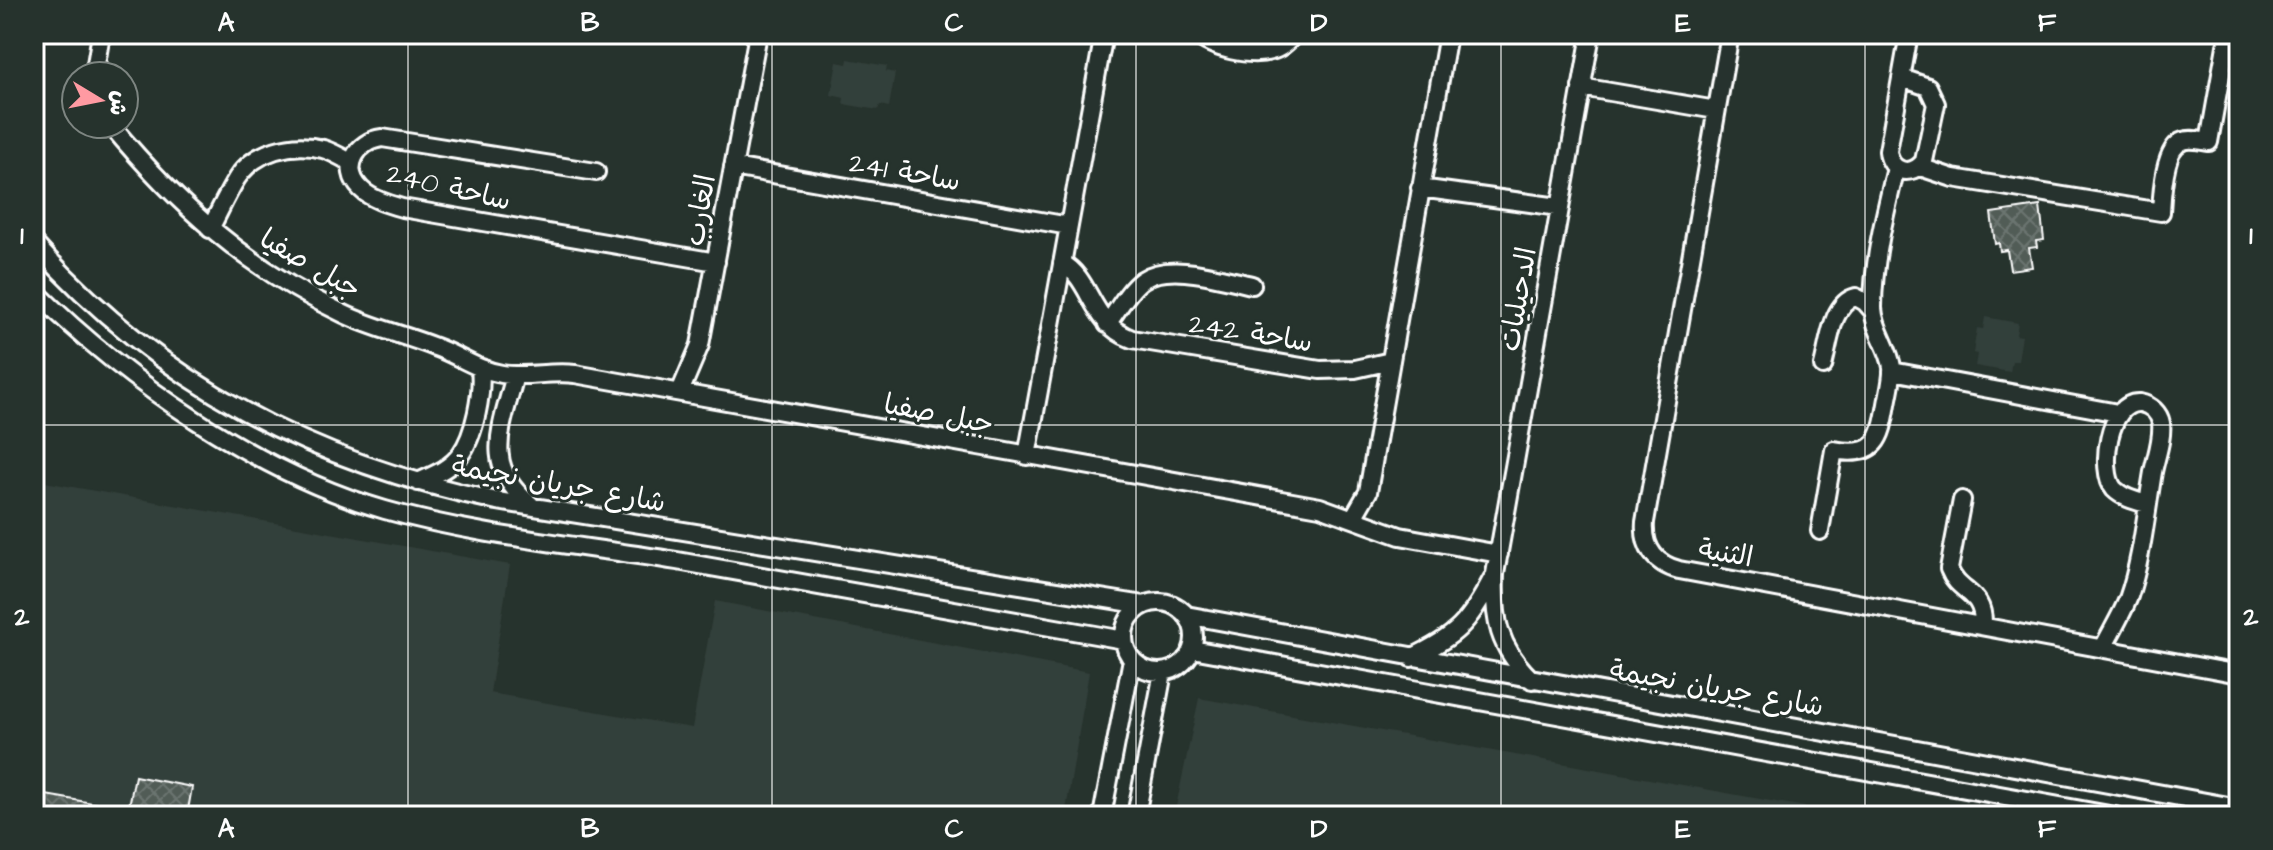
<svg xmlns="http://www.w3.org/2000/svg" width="2273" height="850" viewBox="0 0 2273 850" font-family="'Architects Daughter','Playpen Sans Arabic',sans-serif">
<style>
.built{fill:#333f3a}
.building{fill:url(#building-cross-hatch);stroke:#fff;stroke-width:2}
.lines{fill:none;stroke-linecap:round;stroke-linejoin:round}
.street-casing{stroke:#fff;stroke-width:22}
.street{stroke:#26332d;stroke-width:16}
.grid{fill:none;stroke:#fff;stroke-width:2;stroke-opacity:0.55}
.labels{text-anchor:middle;stroke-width:6;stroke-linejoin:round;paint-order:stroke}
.street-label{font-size:28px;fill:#fff;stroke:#26332d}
.neatline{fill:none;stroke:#fff;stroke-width:3}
.grid-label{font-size:26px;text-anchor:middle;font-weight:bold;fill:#fff}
</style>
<defs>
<pattern id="building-cross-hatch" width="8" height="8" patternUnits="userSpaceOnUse" patternTransform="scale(2)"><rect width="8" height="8" fill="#515c57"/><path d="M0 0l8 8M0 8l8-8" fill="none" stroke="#6b7470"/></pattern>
</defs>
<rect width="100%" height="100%" fill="#26332d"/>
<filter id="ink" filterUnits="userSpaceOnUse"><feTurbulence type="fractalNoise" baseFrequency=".0125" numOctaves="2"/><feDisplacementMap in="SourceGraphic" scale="16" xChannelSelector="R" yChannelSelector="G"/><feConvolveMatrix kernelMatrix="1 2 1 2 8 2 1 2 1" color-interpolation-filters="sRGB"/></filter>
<g filter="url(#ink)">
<path class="built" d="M848 59 887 66 886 71 895 73 889 107 880 105 878 110 843 104 844 98 831 95 837 62 847 64Z
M1985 317 2018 323 2016 335 2022 336 2018 361H2012L2010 372 1975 366 1977 354 1973 353 1977 328 1983 329Z
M45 482 510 565 490 693 692 728 715 601 1089 672 1065 816H34V486Z
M1199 698 1855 816H1174Z"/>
<path class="building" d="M2040 206 2044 240 2036 241 2037 247 2029 248 2032 267 2010 270 2007 250 2000 251 1999 243 1995 244 1991 213Z
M135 776 192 787 187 816H127Z
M34 793 122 808 121 816H34Z"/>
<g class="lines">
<g class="street-casing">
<path id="street" d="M1196 34C1212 49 1250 57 1271 51 1280 49 1286 43 1292 37
M1730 34 1645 522C1643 547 1655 564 1679 570L2239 674
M94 76 101 34
M1902 78 1928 87 1936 104 1924 161C1911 178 1890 172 1888 151L1909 34
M1581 87 1716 110
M110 124C177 205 247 268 344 314 373 328 405 335 435 347 458 355 477 370 502 374 526 378 550 371 575 374L1320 507 1400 536 1499 554
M733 167 1069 226
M1920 167 1953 178 2161 212C2162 194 2164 147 2183 141 2191 138 2200 141 2209 142L2226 46
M596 172 382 138C357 141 340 168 361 189 371 199 388 204 402 208L716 262
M1420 188 1559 207
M210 229C219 212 227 194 237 178 255 151 292 141 323 149 333 152 343 158 352 163
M34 243C160 384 312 463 497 501L1144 605
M1062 263C1093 280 1089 323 1132 339L1320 370 1355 369 1391 361
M34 290C127 382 259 474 385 510 480 537 580 545 677 561 826 586 975 613 1124 640
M1107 324C1118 310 1128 290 1142 280 1169 261 1222 279 1252 285
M1823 366C1829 345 1831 303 1856 297L1865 302 1873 311
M1892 371 2118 413
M515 375C502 427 481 466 531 505
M680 392 700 345 758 34
M1027 456 1104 34
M418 482C433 475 450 469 460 455 475 435 483 392 480 368
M1962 500 1949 569C1959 595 1984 590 1983 625
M1353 518 1368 492 1448 34
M1820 531 1834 450C1876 458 1881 440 1887 404 1889 392 1893 378 1892 367 1889 347 1874 330 1873 308 1873 261 1885 213 1896 168
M1124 637a35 35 0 1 1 70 0a35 35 0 1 1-70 0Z
M1186 615 2239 808
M2103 648C2111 632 2121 616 2128 599 2142 559 2146 513 2153 472 2156 457 2163 438 2161 423 2159 413 2151 405 2140 403 2108 400 2099 471 2114 489 2123 498 2136 501 2147 504
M1192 649 2115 816
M1411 658C1457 636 1469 623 1492 579
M1532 680C1498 647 1493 619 1495 574L1591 34
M1102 816 1132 659
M1136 816 1163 672"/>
</g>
<use href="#street" class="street"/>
</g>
</g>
<path class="grid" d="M408 34V816M772 34V816M1136 34V816M1501 34V816M1865 34V816M34 425H2239"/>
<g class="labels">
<g class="street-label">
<text transform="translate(905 171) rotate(10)" y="10">ساحة 241</text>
<text transform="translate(449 186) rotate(13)" y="10">ساحة 240</text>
<text transform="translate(699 210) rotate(-80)" y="10">الغارب</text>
<text transform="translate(311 263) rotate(30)" y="10">جبل صفيا</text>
<text transform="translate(1517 299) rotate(-80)" y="10">الدحيليات</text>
<text transform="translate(1251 332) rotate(9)" y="10">ساحة 242</text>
<text transform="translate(939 413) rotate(11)" y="10">جبل صفيا</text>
<text transform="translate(559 483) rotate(10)" y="10">شارع جريان نجيمة</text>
<text transform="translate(1726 552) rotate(10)" y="10">الثنية</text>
<text transform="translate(1717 687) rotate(10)" y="10">شارع جريان نجيمة</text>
</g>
</g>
<rect width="2273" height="850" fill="none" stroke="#26332d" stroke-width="88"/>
<g transform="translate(100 100) rotate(100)"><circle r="38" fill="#26332d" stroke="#7d8581" stroke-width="2"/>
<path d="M0-6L14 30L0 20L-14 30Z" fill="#ff9aa2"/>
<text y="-12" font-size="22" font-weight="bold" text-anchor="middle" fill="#ffffff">ش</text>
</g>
<rect x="44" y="44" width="2185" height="762" class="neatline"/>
<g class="grid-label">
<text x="226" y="31">A</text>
<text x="590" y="31">B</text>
<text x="954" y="31">C</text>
<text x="1319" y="31">D</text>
<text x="1683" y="31">E</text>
<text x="2047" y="31">F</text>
<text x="22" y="244">1</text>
<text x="2251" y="244">1</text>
<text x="22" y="625">2</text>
<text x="2251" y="625">2</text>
<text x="226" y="837">A</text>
<text x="590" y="837">B</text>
<text x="954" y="837">C</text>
<text x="1319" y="837">D</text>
<text x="1683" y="837">E</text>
<text x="2047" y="837">F</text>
</g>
</svg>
